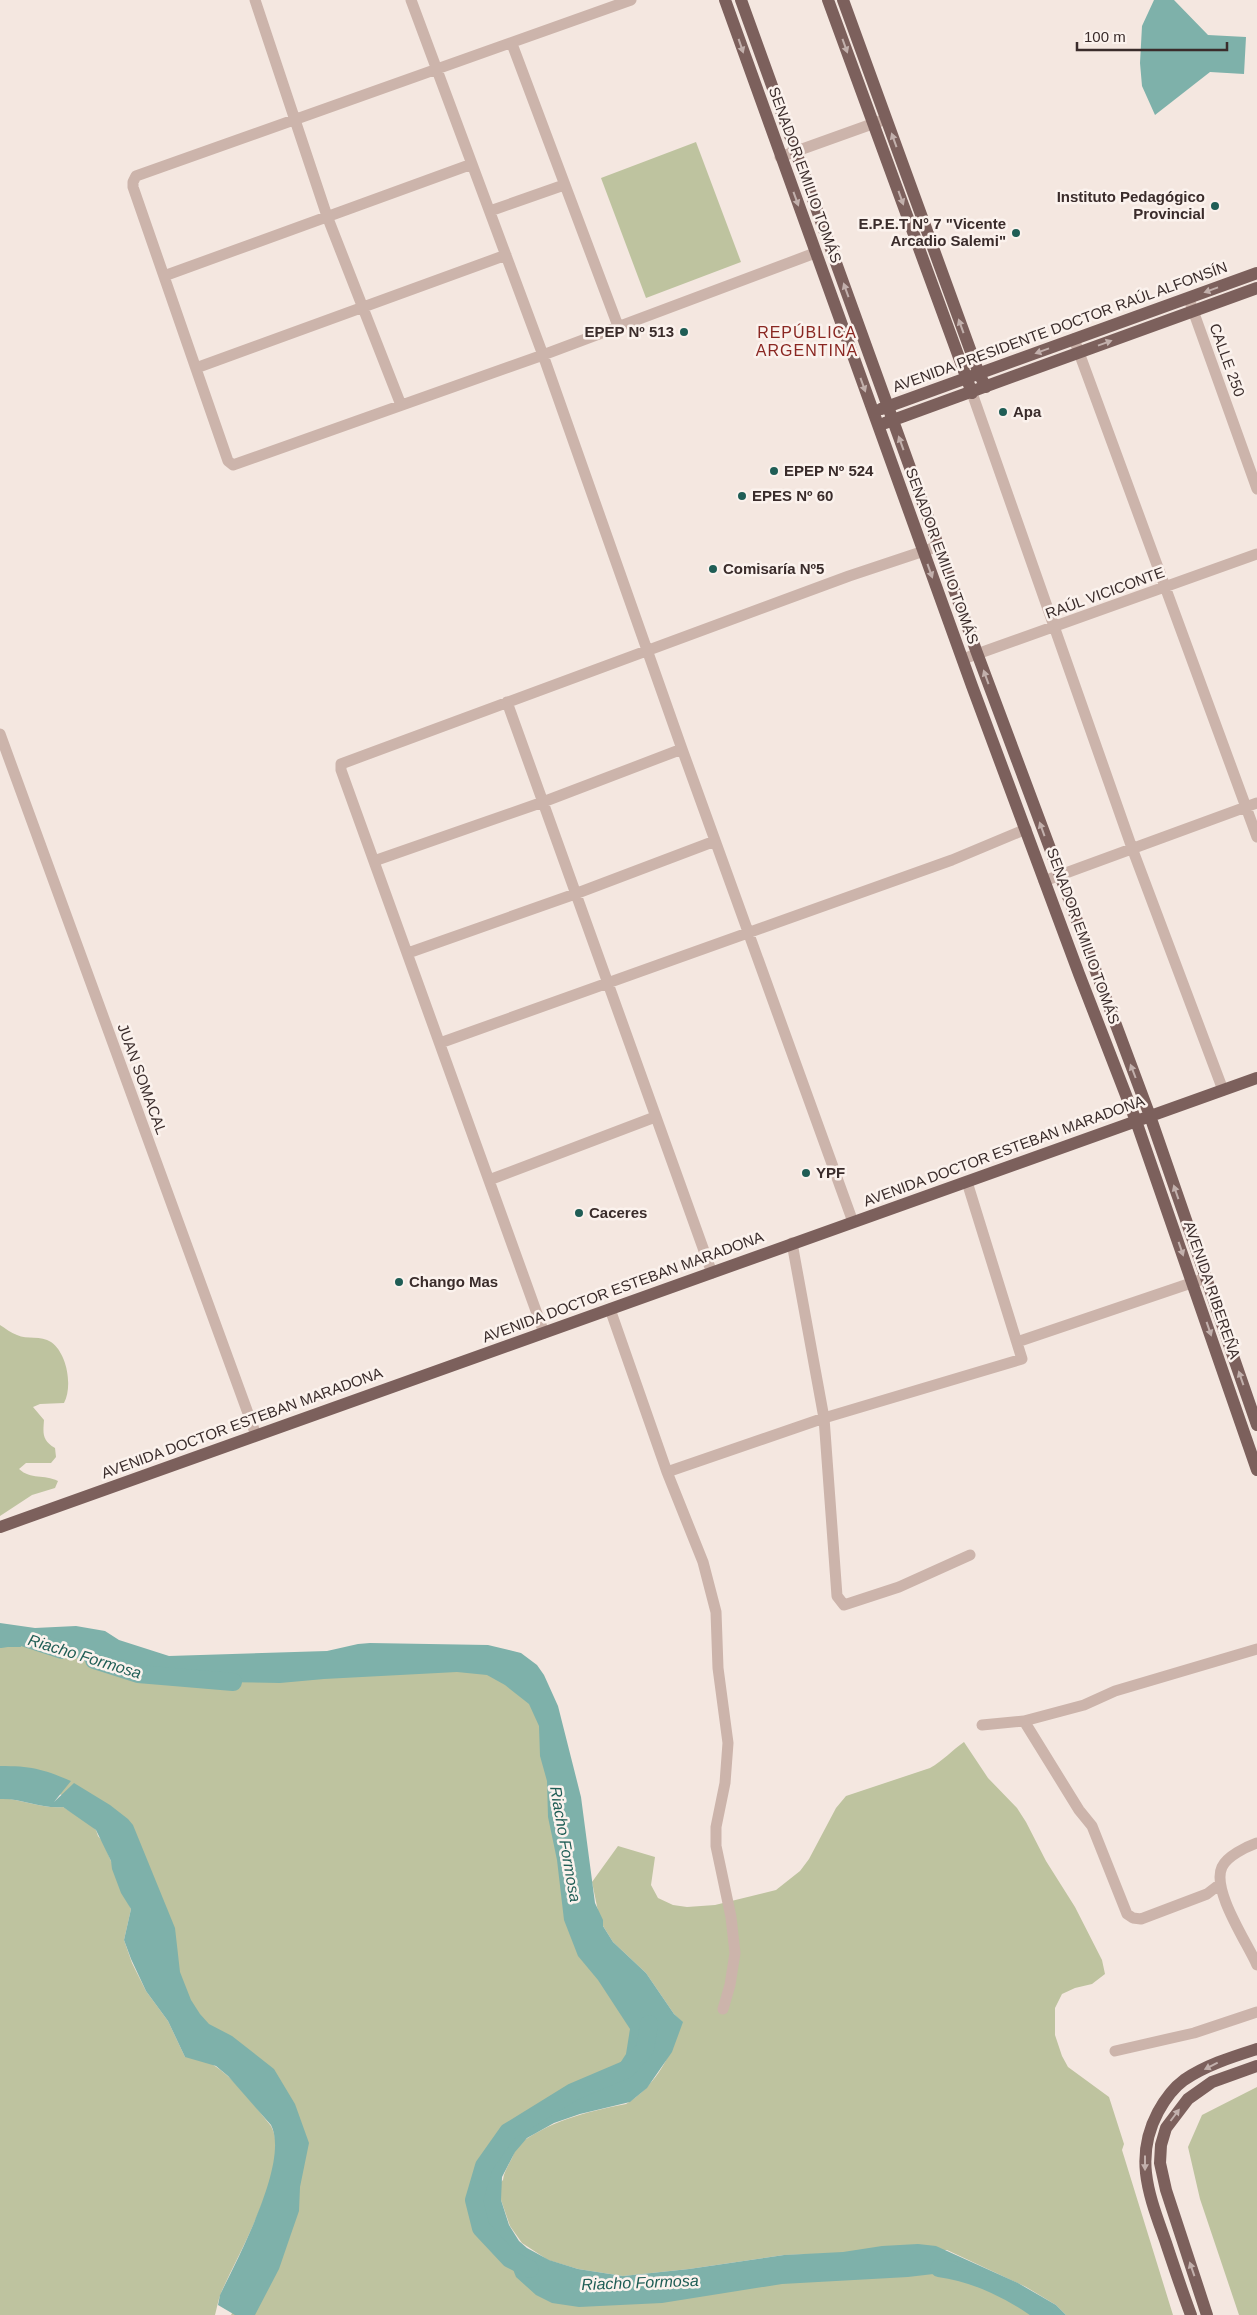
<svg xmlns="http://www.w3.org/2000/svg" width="1257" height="2315" viewBox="0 0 1257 2315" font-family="Helvetica,sans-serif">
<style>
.green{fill:#bec39f}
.water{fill:#7eb1aa}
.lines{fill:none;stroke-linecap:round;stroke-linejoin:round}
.river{stroke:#7eb1aa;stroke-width:18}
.minor{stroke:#ccb4ab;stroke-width:11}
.major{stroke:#7c605c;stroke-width:12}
.oneway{fill:#c2b0ac}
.poi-dot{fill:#1f5d55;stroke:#fbf2ed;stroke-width:2}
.labels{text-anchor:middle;stroke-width:5;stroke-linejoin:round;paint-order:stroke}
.street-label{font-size:15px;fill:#3a2c2b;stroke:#fbf2ed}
.poi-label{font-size:15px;font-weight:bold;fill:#3a2c2b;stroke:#fbf2ed;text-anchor:start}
.neighbourhood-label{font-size:16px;letter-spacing:1px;fill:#8a2722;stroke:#fbf2ed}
.water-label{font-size:16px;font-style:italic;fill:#1f5d55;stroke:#fbf2ed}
</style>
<rect width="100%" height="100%" fill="#f4e7e0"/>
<path class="green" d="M696 142 741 262 646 298 601 178Z
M0 1325C5 1328 11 1333 17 1335 27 1340 41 1335 51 1342 67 1353 73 1386 64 1403L40 1404 33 1407 44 1420C43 1434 42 1440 55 1448L56 1457 51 1463H26L19 1469C31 1480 44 1474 58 1481L55 1488 32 1495 0 1516Z
M19 1636 138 1674 226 1682 465 1662 536 1700 566 1858 637 1991 627 2069 573 2092 469 2194 561 2284 959 2271 1004 2289 1045 2315H231L285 2215 292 2138 209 2050 132 1871 78 1800 49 1791 0 1787V1639Z
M964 1742 988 1778 1017 1808 1026 1822 1046 1861 1075 1907 1102 1960 1105 1974 1092 1984 1075 1988 1062 1994 1055 2008V2035L1062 2056 1068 2067 1109 2097 1124 2144 1122 2150 1173 2315H1066L1056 2305 1026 2287 947 2250 784 2255 689 2269 623 2276 578 2269 548 2260 522 2243 510 2226 501 2200 500 2183 503 2180C504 2168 515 2158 515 2147 549 2121 585 2112 626 2104 657 2085 671 2055 682 2022L674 2014 646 1973 613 1942 600 1921 592 1882 618 1846 655 1857 651 1885 658 1898 673 1905 687 1907 715 1905 776 1890 800 1871 809 1859 836 1808 846 1796 930 1768C943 1761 952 1750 964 1742Z
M3 1798C23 1800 43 1809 63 1807L86 1821 96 1830 98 1836 103 1842 131 1909 124 1940 132 1963 146 1991 168 2021 185 2057C219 2054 251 2102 271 2126 292 2164 237 2255 221 2293 218 2300 217 2308 215 2315H0V1799Z
M1257 2087V2315H1239L1200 2199 1188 2147 1202 2115Z"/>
<path class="water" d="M1154 0H1174L1208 35 1246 37 1244 74 1210 72 1155 115 1142 86 1140 63 1142 26Z
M0 1623 35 1628 76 1626 105 1631 119 1640 169 1656 327 1651 358 1644 370 1643 488 1645 521 1653 537 1665 544 1675 558 1706 581 1797 595 1903 603 1920V1926L613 1942 646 1973 674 2014 683 2022 672 2052 647 2088 630 2102 580 2114 554 2123 527 2138 515 2152 502 2177 501 2200 509 2225 519 2241 527 2248 549 2260 578 2269 623 2276 689 2269 784 2255 843 2252 882 2246 918 2244 936 2246 1018 2283 1056 2305 1066 2315H1045L1004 2289 959 2271 908 2277 782 2284 662 2303 579 2307 552 2303 536 2295 516 2277 509 2259 481 2228 470 2211 469 2194 473 2182 508 2132 577 2088 613 2074 626 2054 630 2029 598 1980 578 1956 564 1920 557 1860 548 1817 547 1781 540 1756 539 1726 529 1704 505 1685 487 1675 457 1672 324 1679 280 1683 217 1682 165 1677 96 1665 19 1637 21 1647H0Z
M0 1766C31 1766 43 1769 71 1781L54 1802 74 1783 110 1805 128 1819 133 1825 175 1928 180 1972 191 2000 200 2014 209 2024 232 2036 274 2069 295 2104 309 2143 300 2187 299 2211 291 2234 279 2269 255 2315H235L218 2305 220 2295C237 2259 290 2162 271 2125L228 2076 216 2066 185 2057 168 2021 146 1991 131 1959 124 1940 131 1909 121 1893 112 1869 111 1861 96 1830 63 1807C41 1809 22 1798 0 1799Z"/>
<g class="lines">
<path class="river" d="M0 1639 19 1636 62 1650
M94 1660 138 1674 233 1682
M939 2268C977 2273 1015 2292 1045 2315
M530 2269 510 2259 481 2228 474 2200 484 2166 508 2132 573 2092 627 2069 645 2049 649 2024"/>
<path class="minor" d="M255 0 327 216 401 405
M411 0 543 355 682 749 853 1222
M631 0 136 176 133 182V187L228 461 233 465 543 355 815 253
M512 44 618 326
M780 157 886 119
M490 211 564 185
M164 276 472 164
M1190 302 1257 489
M1074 339 1257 837
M196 368 506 255
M972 393 1132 848 1223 1090
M963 659 1257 554
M507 702 712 1273
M0 734 256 1435
M374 861 543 802 682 749
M1044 881 1257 803
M408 953 575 894 715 841
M440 1043 952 860 1026 829
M489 1180 655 1117
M792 1243 824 1418 837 1596 844 1605 899 1587 970 1555
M610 1309 667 1472 703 1562 716 1612 718 1668 728 1743 725 1783 716 1827V1846L731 1917 735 1953 730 1985 723 2009
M544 1333 341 770V764L849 576 939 546
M1017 1342 1206 1278
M667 1472 824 1418 1022 1359 967 1182
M982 1725 1024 1721
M1257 1843C1246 1847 1227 1856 1222 1867 1211 1890 1248 1944 1257 1965
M1220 1884 1207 1894 1141 1919 1133 1918 1127 1914 1092 1826 1079 1810 1024 1721 1084 1705 1115 1691 1257 1649
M1115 2051 1194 2033 1257 2012"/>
<path class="major" d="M725 0 972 686 1079 974 1136 1121 1257 1470
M741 0 977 653 1150 1116 1257 1425
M828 0 972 393
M843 0 979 374 986 387
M881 409 1257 273
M885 423 1257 288
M0 1527 1257 1078
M1191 2315C1182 2291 1174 2267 1166 2243 1150 2197 1133 2159 1158 2112 1164 2101 1173 2088 1184 2080 1206 2065 1232 2057 1257 2049
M1207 2315 1166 2190 1160 2163 1161 2145 1166 2128 1188 2099 1212 2082 1257 2066"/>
</g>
<defs><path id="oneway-solid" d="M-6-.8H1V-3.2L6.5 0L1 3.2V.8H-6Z" transform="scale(1.25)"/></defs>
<g class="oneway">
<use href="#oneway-solid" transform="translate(741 46) rotate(71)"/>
<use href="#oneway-solid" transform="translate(845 46) rotate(70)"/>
<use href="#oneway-solid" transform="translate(894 140) rotate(-110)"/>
<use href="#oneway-solid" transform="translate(901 198) rotate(70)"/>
<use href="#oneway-solid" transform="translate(796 199) rotate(70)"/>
<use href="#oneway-solid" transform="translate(846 290) rotate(-110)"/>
<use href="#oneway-solid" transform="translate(1211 290) rotate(160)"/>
<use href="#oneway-solid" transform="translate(961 326) rotate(-110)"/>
<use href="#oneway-solid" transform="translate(1105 343) rotate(-20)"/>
<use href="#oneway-solid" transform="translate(1042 351) rotate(160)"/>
<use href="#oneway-solid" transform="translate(863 385) rotate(70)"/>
<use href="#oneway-solid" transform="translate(901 443) rotate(-110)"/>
<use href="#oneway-solid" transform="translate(930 571) rotate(70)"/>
<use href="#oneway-solid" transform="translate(986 677) rotate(-110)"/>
<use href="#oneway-solid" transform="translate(1042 829) rotate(-110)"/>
<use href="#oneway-solid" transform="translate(1133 1071) rotate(-111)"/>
<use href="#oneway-solid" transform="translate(1176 1192) rotate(-109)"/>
<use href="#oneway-solid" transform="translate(1181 1249) rotate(71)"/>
<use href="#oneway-solid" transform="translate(1209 1329) rotate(71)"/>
<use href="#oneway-solid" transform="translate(1241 1378) rotate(-109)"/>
<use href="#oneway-solid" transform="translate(1211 2066) rotate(153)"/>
<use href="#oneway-solid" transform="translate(1175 2115) rotate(-53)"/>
<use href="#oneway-solid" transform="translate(1145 2163) rotate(90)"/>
<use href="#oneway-solid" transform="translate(1192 2269) rotate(-109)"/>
</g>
<g class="poi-dot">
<circle cx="1215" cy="206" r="5"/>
<circle cx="1016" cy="233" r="5"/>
<circle cx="684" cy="332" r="5"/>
<circle cx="1003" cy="412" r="5"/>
<circle cx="774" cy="471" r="5"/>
<circle cx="742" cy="496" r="5"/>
<circle cx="713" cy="569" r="5"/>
<circle cx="806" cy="1173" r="5"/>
<circle cx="579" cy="1213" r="5"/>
<circle cx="399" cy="1282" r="5"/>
</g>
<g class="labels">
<g class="street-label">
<text transform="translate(805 175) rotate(70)" y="5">SENADOR EMILIO TOMÁS</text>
<text transform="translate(1060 327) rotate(-20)" y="5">AVENIDA PRESIDENTE DOCTOR RAÚL ALFONSÍN</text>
<text transform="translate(1227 360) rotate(70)" y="5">CALLE 250</text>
<text transform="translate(942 556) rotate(70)" y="5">SENADOR EMILIO TOMÁS</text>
<text transform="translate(1105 593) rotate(-20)" y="5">RAÚL VICICONTE</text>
<text transform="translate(1083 936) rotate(70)" y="5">SENADOR EMILIO TOMÁS</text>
<text transform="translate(142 1079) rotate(70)" y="5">JUAN SOMACAL</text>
<text transform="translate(1004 1151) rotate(-20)" y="5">AVENIDA DOCTOR ESTEBAN MARADONA</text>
<text transform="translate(623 1287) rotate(-20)" y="5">AVENIDA DOCTOR ESTEBAN MARADONA</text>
<text transform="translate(1212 1290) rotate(71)" y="5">AVENIDA RIBEREÑA</text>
<text transform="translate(242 1423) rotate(-20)" y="5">AVENIDA DOCTOR ESTEBAN MARADONA</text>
</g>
<g class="poi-label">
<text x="1205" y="202" text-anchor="end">Instituto Pedagógico<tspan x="1205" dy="17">Provincial</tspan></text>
<text x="1006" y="229" text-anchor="end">E.P.E.T N° 7 "Vicente<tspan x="1006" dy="17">Arcadio Salemi"</tspan></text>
<text x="674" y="337" text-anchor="end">EPEP Nº 513</text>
<text x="1013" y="417">Apa</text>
<text x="784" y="476">EPEP Nº 524</text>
<text x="752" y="501">EPES Nº 60</text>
<text x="723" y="574">Comisaría Nº5</text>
<text x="816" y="1178">YPF</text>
<text x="589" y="1218">Caceres</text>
<text x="409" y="1287">Chango Mas</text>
</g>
<g class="neighbourhood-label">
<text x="807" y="338">REPÚBLICA<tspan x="807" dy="18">ARGENTINA</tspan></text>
</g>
<g class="water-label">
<text transform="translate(85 1656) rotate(17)" y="6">Riacho Formosa</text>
<text transform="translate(566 1844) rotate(80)" y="6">Riacho Formosa</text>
<text transform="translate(640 2282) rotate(-2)" y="6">Riacho Formosa</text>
</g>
</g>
<path d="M1077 42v8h150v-8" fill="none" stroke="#3a2c2b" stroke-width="2.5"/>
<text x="1084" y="42" font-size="15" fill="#3a2c2b" stroke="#fbf2ed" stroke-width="4" paint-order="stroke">100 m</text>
</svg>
